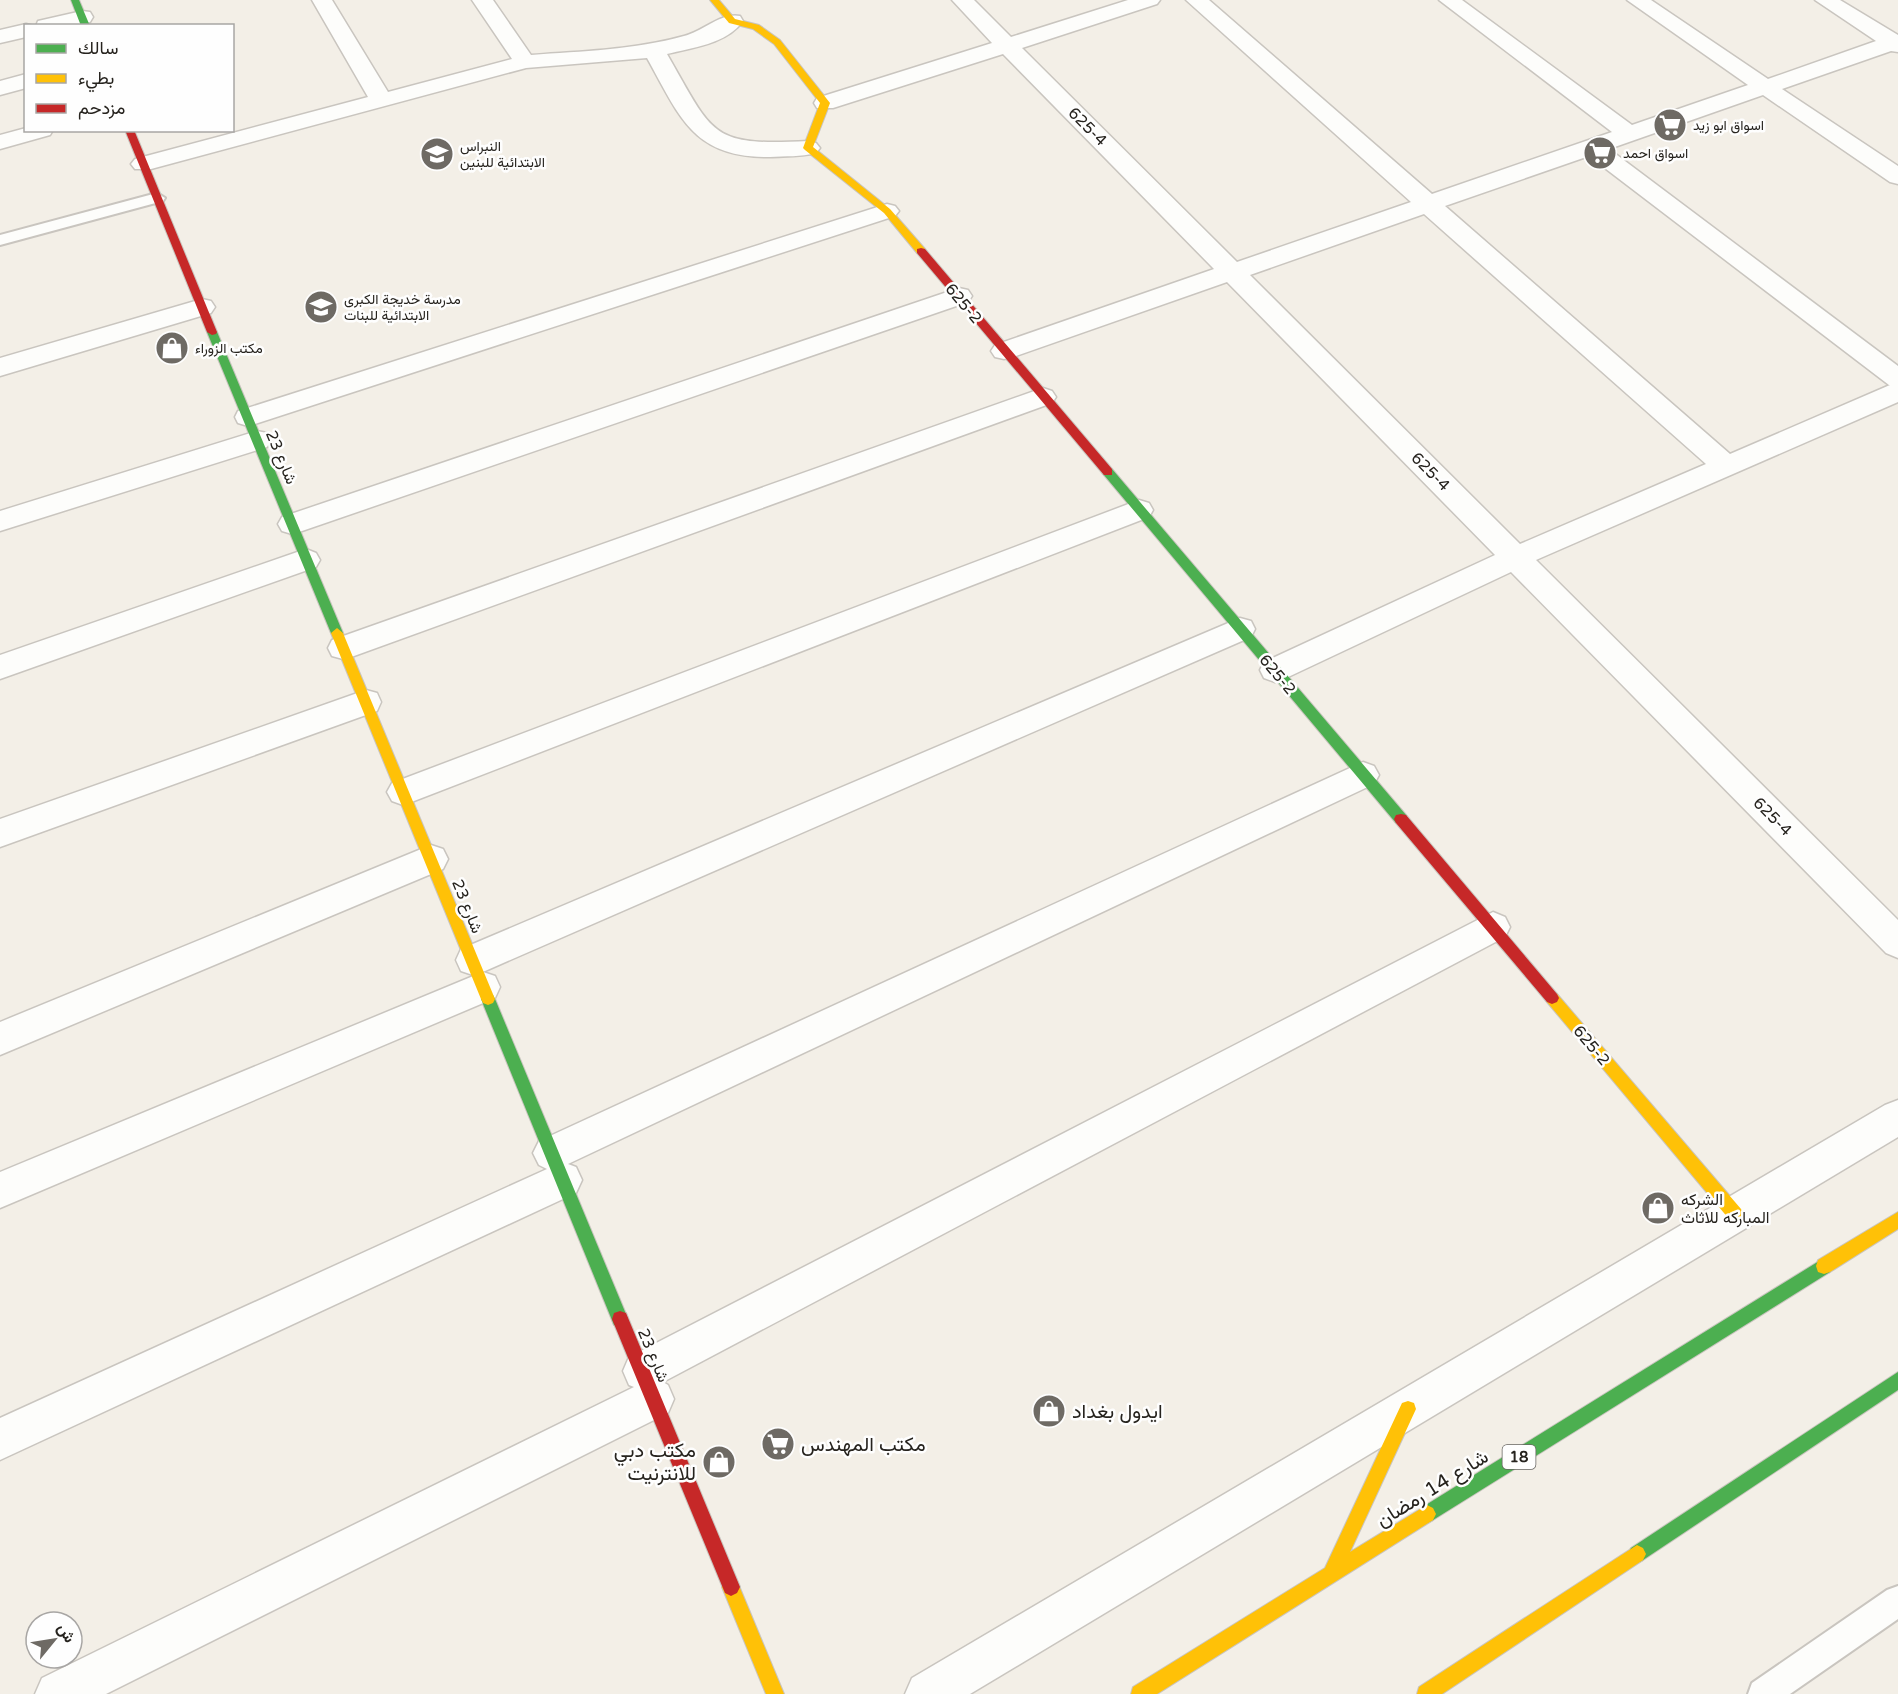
<svg xmlns="http://www.w3.org/2000/svg" width="1898" height="1694" viewBox="0 0 1898 1694" font-family="'Varela Round',Vazirmatn,sans-serif">
<style>
.lines{fill:none;stroke-linecap:round;stroke-linejoin:round}
.lane-casing{stroke:#c9c5bf;stroke-width:4}
.street-casing{stroke:#c9c5bf;stroke-width:3}
.fast-casing{stroke:#c9c5bf;stroke-width:2}
.slow-casing{stroke:#c9c5bf;stroke-width:2}
.jam-casing{stroke:#c9c5bf;stroke-width:2}
.lane{fill:#fdfdfb;fill-rule:evenodd}
.street{fill:#fdfdfb;fill-rule:evenodd}
.fast{fill:#4caf50;fill-rule:evenodd}
.slow{fill:#ffc107;fill-rule:evenodd}
.jam{fill:#c62828;fill-rule:evenodd}
.labels{text-anchor:middle;stroke-width:5;stroke-linejoin:round;paint-order:stroke}
.far-poi-label{font-size:14px;fill:#26231e;stroke:#fefefe;text-anchor:start}
.shield{fill:#fefefe;stroke:#676561;stroke-width:1.5}
.shield-label{font-size:15px;font-weight:bold;fill:#26231e}
.street-label{font-size:16px;fill:#26231e;stroke:#fefefe}
.poi-label{font-size:16px;fill:#26231e;stroke:#fefefe;text-anchor:start}
.near-poi-label{font-size:20px;fill:#26231e;stroke:#fefefe;text-anchor:start}
.near-street-label{font-size:20px;fill:#26231e;stroke:#fefefe}
</style>
<rect width="100%" height="100%" fill="#f3efe7"/>
<g class="lines">
<g class="lane-casing">
<path id="lane" d="M157 193 165 198 163 201 0 245V235Z
M1898 1586V1619L1790 1694H1748L1752 1683 1887 1590Z"/>
</g>
<g class="street-casing">
<path id="street" d="M312 0H332L388 92 512 59 472 0H493L531 55C582 51 634 50 684 36 702 32 721 12 740 16L743 21C727 44 691 48 667 54 714 136 710 146 808 141L816 143 820 148 816 153C801 157 785 156 770 157 693 158 680 117 647 58L526 68 151 169H135L131 164 135 159 368 97Z
M952 0H974L1011 37 1128 0H1160L1157 4 1022 48 1237 262 1411 202 1186 0H1209L1432 194 1612 132 1439 0H1462L1632 125 1748 85 1627 0H1651L1768 79 1876 41 1815 0H1840L1898 35V52L1891 51 1782 89 1898 166V184L1890 182 1763 95 1609 149 1898 366V402L1536 560 1898 920V958L1886 953 1511 572 1286 678 1275 682 1264 678 1260 670 1264 662 1495 555 1227 282 1013 357 1004 359 995 357 991 351 995 345 1214 269 1003 54 833 108H817L814 103 817 98 992 43ZM1589 156 1889 385H1890L1730 454 1445 206ZM1424 214 1706 464 1520 544 1250 275Z
M82 11 90 12 93 17 90 22 74 26H36L38 21Z
M26 24 34 26H26V37L0 43V30Z
M26 74V88L0 95V81Z
M26 128V130H53L50 135 0 149V135Z
M887 204 895 206 899 211 895 216 258 423 248 426 238 423 235 417 238 411Z
M959 288 968 290 972 296 968 302 302 531 292 534 282 531 278 524 282 517Z
M202 299 211 301 215 307 211 313 0 376V358Z
M1043 388 1052 391 1056 397 1052 403 354 656 343 659 332 656 328 648 332 640Z
M257 431 267 433 271 440 267 447 0 531V511Z
M1139 500 1149 503 1153 510 1149 517 414 801 403 805 392 801 387 792 392 783Z
M306 549 316 553 320 560 316 567 0 679V655Z
M1240 618 1251 621 1255 629 1251 637 485 971 473 975 461 971 456 960 461 949Z
M366 690 377 693 381 702 377 711 0 847V819Z
M1363 762 1374 766 1379 775 1374 784 568 1164 576 1167 582 1180 576 1193 0 1460V1418L547 1169 539 1165 533 1153 539 1141Z
M431 845 443 849 448 859 443 869 0 1055V1022Z
M1493 912 1505 917 1510 927 1505 937 663 1382 668 1385 674 1399 668 1413 106 1694H35L42 1678 634 1387 629 1385 623 1371 629 1357Z
M483 972 495 976 500 987 495 998 0 1208V1172Z
M1898 1100V1137L970 1694H905L912 1678 1885 1105Z"/>
</g>
<g class="fast-casing">
<path id="fast" d="M71 0H79L90 26H81Z
M212 329 217 332 343 633 341 636 337 638 331 633 207 332Z
M1108 468 1112 469 1406 815 1408 819 1406 823H1396L1104 475 1102 472Z
M488 993 493 995 495 999 628 1319 626 1325 620 1327 614 1325 481 999 483 995Z
M1824 1258 1830 1260 1832 1266 1830 1272 1433 1520 1427 1523 1421 1520 1418 1514 1421 1508Z
M1898 1372V1390L1643 1560 1637 1563 1631 1560 1628 1554 1631 1548Z"/>
</g>
<g class="slow-casing">
<path id="slow" d="M710 0H719L735 19 759 25 780 40 830 103 813 147 890 209 925 249V253H917L884 213 805 150 803 148 820 103 774 44 753 29 729 23Z
M337 628 343 633 495 999 493 1003 488 1005 483 1003 481 999 331 633Z
M1552 992 1557 994 1741 1209 1743 1214 1741 1219 1735 1222 1729 1219 1547 1002 1545 998 1547 994Z
M1898 1212V1229L1830 1272 1824 1274 1818 1272 1816 1266 1818 1260Z
M1408 1401 1414 1403 1416 1409 1350 1552 1427 1505 1433 1508 1436 1514 1433 1520 1157 1694H1131L1133 1687 1325 1568 1402 1403Z
M1637 1545 1643 1548 1646 1554 1643 1560 1442 1694H1417L1419 1687Z
M731 1578 737 1581 784 1694H766L722 1587 725 1581Z"/>
</g>
<g class="jam-casing">
<path id="jam" d="M125 130H134L217 332 216 334 212 335 207 332Z
M921 248 925 249 1112 469V475H1104L917 253V249Z
M1401 814 1406 815 1557 994 1559 998 1557 1002 1552 1004 1547 1002 1396 823 1394 819 1396 815Z
M620 1311 626 1313 740 1587 737 1593 731 1596 725 1593 612 1319 614 1313Z"/>
</g>
<use href="#lane" class="lane"/>
<use href="#street" class="street"/>
<use href="#fast" class="fast"/>
<use href="#slow" class="slow"/>
<use href="#jam" class="jam"/>
</g>
<defs>
<g id="supermarket-disc" transform="scale(1.725)"><circle r="9.5" fill="#6e6a64" stroke="#fefefe"/><path d="M-6-5.5h2.5l.6 2H6L4.5 2H-2.5L-4.4-4H-6ZM-1.5 3.2a1.3 1.3 0 1 0 .1 0ZM3 3.2a1.3 1.3 0 1 0 .1 0Z" fill="#fff"/></g>
<g id="school-disc" transform="scale(1.725)"><circle r="9.5" fill="#6e6a64" stroke="#fefefe"/><path d="M0-5L7-2L0 1L-7-2ZM-4 1L0 2.5L4 1V4Q0 6-4 4Z" fill="#fff"/></g>
<g id="shop-disc" transform="scale(1.725)"><circle r="9.5" fill="#6e6a64" stroke="#fefefe"/><path d="M-5-2.5h2.3a2.7 3.5 0 0 1 5.4 0H5L5.5 6h-11ZM-1.5-2.5h3a1.5 2.3 0 0 0-3 0Z" fill="#fff"/></g>
</defs>
<g fill-rule="evenodd">
<use href="#supermarket-disc" x="1670" y="125"/>
<use href="#supermarket-disc" x="1600" y="153"/>
<use href="#school-disc" x="437" y="154"/>
<use href="#school-disc" x="321" y="307"/>
<use href="#shop-disc" x="172" y="348"/>
<use href="#shop-disc" x="1658" y="1208"/>
<use href="#shop-disc" x="1049" y="1411"/>
<use href="#supermarket-disc" x="778" y="1444"/>
<use href="#shop-disc" x="719" y="1462"/>
</g>
<g class="labels">
<g class="far-poi-label">
<text x="1693" y="130">اسواق ابو زيد</text>
<text x="460" y="151">النبراس<tspan x="460" dy="16">الابتدائية للبنين</tspan></text>
<text x="1623" y="158">اسواق احمد</text>
<text x="344" y="304">مدرسة خديجة الكبرى<tspan x="344" dy="16">الابتدائية للبنات</tspan></text>
<text x="195" y="353">مكتب الزوراء</text>
</g>
<rect class="shield" x="1502.5" y="1445" width="33" height="24" rx="4.5"/>
<g class="shield-label">
<text x="1519" y="1462">18</text>
</g>
<g class="street-label">
<text transform="translate(1088 126) rotate(45)" y="6">625-4</text>
<text transform="translate(964 303) rotate(50)" y="6">625-2</text>
<text transform="translate(282 457) rotate(67)" y="6">شارع 23</text>
<text transform="translate(1431 471) rotate(45)" y="6">625-4</text>
<text transform="translate(1278 674) rotate(50)" y="6">625-2</text>
<text transform="translate(1773 816) rotate(45)" y="6">625-4</text>
<text transform="translate(468 906) rotate(68)" y="6">شارع 23</text>
<text transform="translate(1592 1045) rotate(50)" y="6">625-2</text>
<text transform="translate(654 1355) rotate(67)" y="6">شارع 23</text>
</g>
<g class="poi-label">
<text x="1681" y="1205">الشركه<tspan x="1681" dy="18">المباركه للاثاث</tspan></text>
</g>
<g class="near-poi-label">
<text x="1072" y="1418">ايدول بغداد</text>
<text x="801" y="1451">مكتب المهندس</text>
<text x="696" y="1457" text-anchor="end">مكتب دبي<tspan x="696" dy="23">للانترنيت</tspan></text>
</g>
<g class="near-street-label">
<text transform="translate(1432 1488) rotate(-32)" y="7">شارع 14 رمضان</text>
</g>
</g>
<rect x="24" y="24" width="210" height="108" fill="#fefefe" stroke="#a8a6a4" stroke-width="1.5"/>
<rect x="36" y="44" width="30" height="9" fill="#4caf50" stroke="#a8a6a4" stroke-width="1.5"/>
<text x="78" y="54" font-size="18" fill="#26231e">سالك</text>
<rect x="36" y="74" width="30" height="9" fill="#ffc107" stroke="#a8a6a4" stroke-width="1.5"/>
<text x="78" y="84" font-size="18" fill="#26231e">بطيء</text>
<rect x="36" y="104" width="30" height="9" fill="#c62828" stroke="#a8a6a4" stroke-width="1.5"/>
<text x="78" y="114" font-size="18" fill="#26231e">مزدحم</text>
<g transform="translate(54 1640) rotate(60)"><circle r="28" fill="#fefefe" stroke="#a8a6a4" stroke-width="1.5"/>
<path d="M0-4.5L10 22L0 15L-10 22Z" fill="#6e6a64"/>
<text y="-9" font-size="16" font-weight="bold" text-anchor="middle" fill="#26231e">ش</text>
</g>
</svg>
